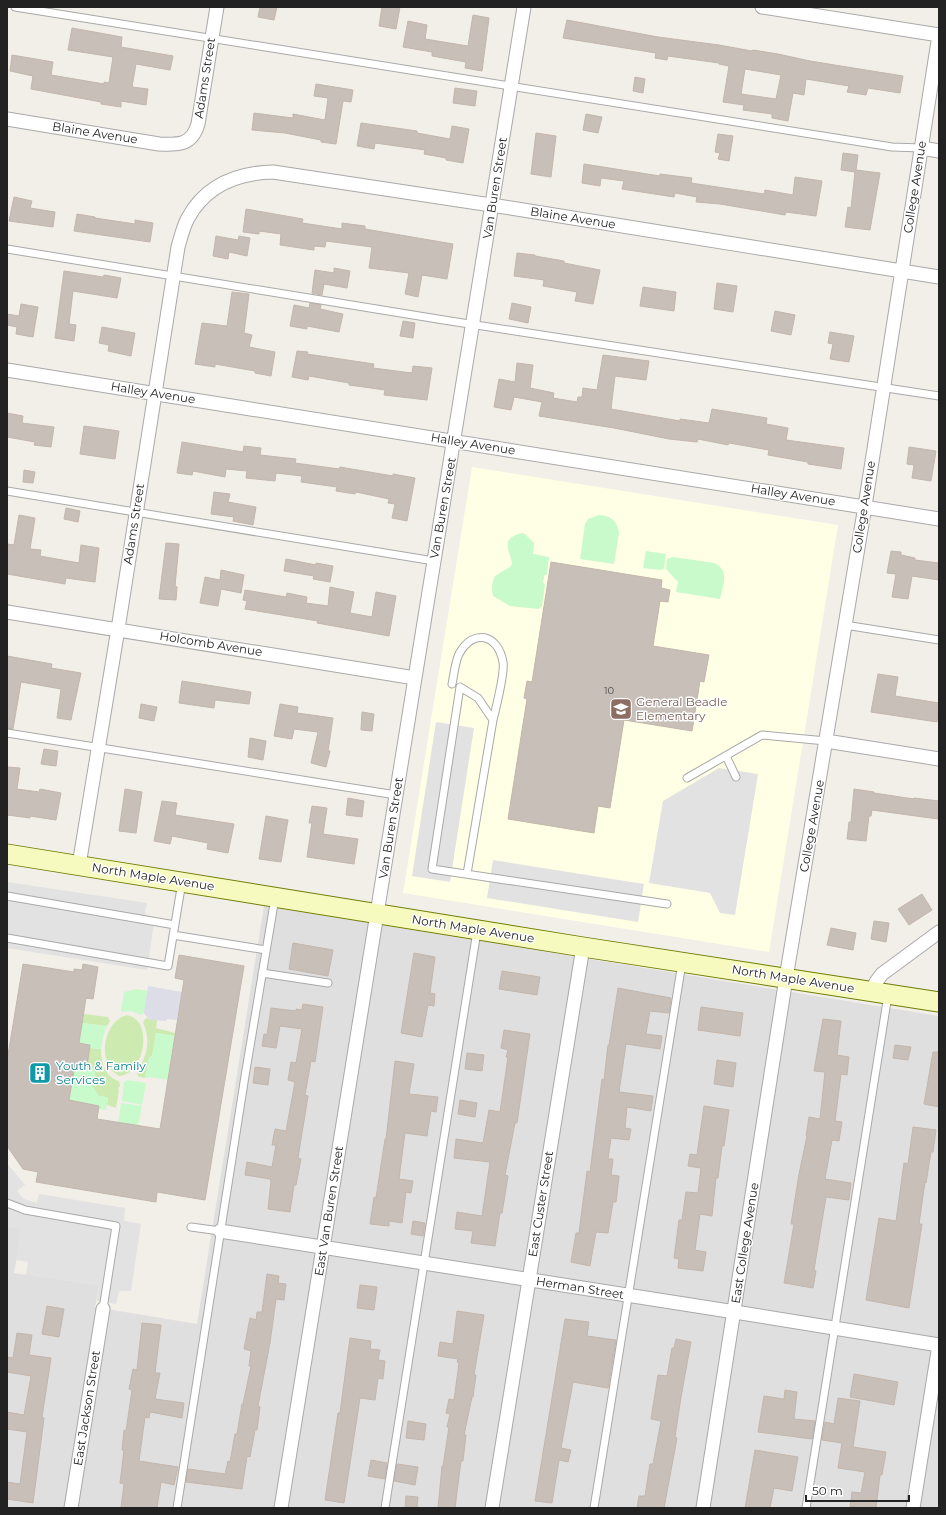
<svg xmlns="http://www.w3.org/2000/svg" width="946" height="1515" viewBox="0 0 946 1515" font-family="Montserrat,sans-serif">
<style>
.residential{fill:#e0dfdf}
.education{fill:#ffffe5}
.grass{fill:#cdebb0}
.park{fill:#c8facc}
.parking{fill:#e2e2e2}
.plaza{fill:#dddde8}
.building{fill:#c7bfb8;stroke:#c4b6ab;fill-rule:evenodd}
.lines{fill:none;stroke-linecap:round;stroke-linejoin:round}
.lane-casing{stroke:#a9a9a9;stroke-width:9}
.street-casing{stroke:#a9a9a9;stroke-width:15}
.secondary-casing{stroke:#707d05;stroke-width:21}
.lane{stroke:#fff;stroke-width:7}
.street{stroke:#fff;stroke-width:13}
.secondary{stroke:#f7fabf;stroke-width:19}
.labels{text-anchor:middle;stroke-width:3;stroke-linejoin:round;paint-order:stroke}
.number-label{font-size:10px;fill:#4b4948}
.street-label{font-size:12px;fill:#222;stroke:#fff}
.education-label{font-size:12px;fill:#785e54;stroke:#fff;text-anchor:start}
.culture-label{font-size:12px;fill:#0d838f;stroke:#fff;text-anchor:start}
</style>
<rect width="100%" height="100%" fill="#f2efe9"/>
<path class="residential" d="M264 906 939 1016V1508H7V1225L23 1227 14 1273 99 1285 95 1307 197 1324Z"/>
<path class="education" d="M472 467 838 525 769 952 403 893Z"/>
<path class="grass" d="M84 1014 108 1017 110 1021 107 1026 82 1023Z
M127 1015C154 1020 145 1074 119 1076 96 1064 103 1021 127 1015Z
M146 1018 157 1020 156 1028 175 1033V1036L156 1033 152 1056 149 1058 145 1078 139 1077 137 1074C138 1068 142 1064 144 1058 149 1046 148 1034 143 1022Z
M90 1048 101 1049C101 1063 105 1077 119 1081L120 1086 118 1088 119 1090 116 1108 107 1105 108 1098 99 1096 93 1087 95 1072 87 1067Z"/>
<path class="park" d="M599 515C611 516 617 520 619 533L614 564 580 559 585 524 588 519Z
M522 533 525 534 534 543 533 554 549 557 547 574 544 576 543 582 545 585 542 606 539 609 510 606 493 596C491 588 492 583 495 576L510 567 512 564C511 551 498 539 522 533Z
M646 551 666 554 664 569 660 570 643 568Z
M673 557 715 563C730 572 723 585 720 599L676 592 678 582 666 569 667 559Z
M137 989 148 991 144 1013 141 1015 131 1011 121 1012 124 992Z
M82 1023 107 1026 103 1037 101 1049 90 1048V1044L79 1043Z
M156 1033 175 1036 168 1080 149 1077 148 1078H145L149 1058 152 1056Z
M75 1065 92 1068 95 1072 93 1087 99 1096 108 1097 106 1110 99 1109V1106L88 1104 85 1116 69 1104Z
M127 1080 146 1083 142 1105 122 1101 124 1082Z
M121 1103 142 1106 138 1126 118 1123Z"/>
<path class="parking" d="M436 722 474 728 450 882 412 876Z
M719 768 758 774 735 915 720 913 710 893 649 883 663 801Z
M493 860 644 884 638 922 487 898Z
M7 882 147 903 145 912 146 915 155 917 147 970 7 948Z
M7 1163 25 1185 17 1191 24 1199 37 1203 39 1194 125 1208 124 1220 125 1221 141 1224 131 1291H119L116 1304 97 1301 99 1285 26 1275 28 1262 16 1260 20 1229 7 1227Z"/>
<path class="plaza" d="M148 986 182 992 177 1020 167 1019 166 1021 155 1020 152 1021 146 1016 144 1013Z"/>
<path class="building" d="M260 7H277L274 20 258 17Z
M382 7H400L396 29 379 26Z
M473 15 489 18 482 71 465 68 466 62 432 56V52L403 47 408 21 427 25 425 39 468 46Z
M567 20 658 37 719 45 752 51 753 50 778 54 810 61 903 76 900 93 868 88 866 95 847 92 849 86 806 79 804 95 793 93 788 121 772 118V114L743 110 744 105 723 102 729 66 719 64V63L668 56 667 60 655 58 656 53 563 38ZM745 69 781 75 776 99 741 94Z
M72 28 122 37 121 47 173 56 170 70 136 64 132 87 148 89 146 105 121 101V107L101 104V102L31 89 33 76 10 71 12 55 53 62 51 75 104 84V82L109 83 113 57 68 50Z
M635 77 645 79 643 93 633 91Z
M316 84 353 90 351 102 343 101 336 144 321 142V140L285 133 252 130 254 113 293 118V114L325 120 328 98 314 96Z
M455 88 477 91 475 106 453 103Z
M586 114 602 117 598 133 583 130Z
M361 123 417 131V133L450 139 452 126 469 129 463 163 446 160V158L424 154 425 150 375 143 374 149 357 146Z
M536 133 556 136 551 177 531 174Z
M718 134 733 136 729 161 718 159 720 153 715 152Z
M843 153 858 155 856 170 880 173 870 230 845 227 848 207 851 208 855 172 841 170Z
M584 164 660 176V174L692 178 691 183 764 194 765 190 793 195 795 177 822 181 816 216 786 212 785 215 720 204 696 202 697 197 675 193 674 197 622 189 624 181 601 178 600 186 582 183Z
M14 197 32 201 30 208 55 212 53 227 9 221Z
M246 209 303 219 302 223 342 229V223L365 226V229L453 244 447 279 422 275 418 297 405 294 409 273 369 268 372 247 326 241 325 247 314 246V250L280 245 281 234 259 231V234L243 232Z
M77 214 95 217V218L135 224V220L153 223 150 242 74 231Z
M216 236 238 240 239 236 250 238 247 256 229 252 228 259 213 256Z
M517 253 535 255V256L564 261V263L600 270 593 304 575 301 577 292 543 286 544 280 514 276Z
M334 268 350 271 347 288 324 284 322 295 312 293 315 270 334 273Z
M64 271 103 277 104 275 121 278 117 298 73 291 69 324 76 325 74 341 55 338Z
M717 283 737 286 733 312 714 309Z
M643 287 676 292 674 311 640 306Z
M232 292 249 294 244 333 252 335 249 347 275 352 271 376 255 373V371L215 364V367L195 364 202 323 227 326Z
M310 303 321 305 320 309 343 314 339 332 307 326V329L290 326 294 305 309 308Z
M512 303 531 307 528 323 509 319Z
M21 304 38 307 33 337 16 334 17 327 7 325V314L19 316Z
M775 311 795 315 791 335 771 331Z
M403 321 415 323 413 338 400 336Z
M102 327 135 333 131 356 108 351 109 345 99 343Z
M830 332 854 336 849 362 830 359 833 344 828 343Z
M297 351 308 352 307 354 374 364 373 368 412 373 413 366 432 368 427 400 384 395 385 390 349 385V383L309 376 308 380 292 377Z
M603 355 649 361 646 380 615 376 611 409 680 421V419L709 423 712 409 767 418 766 424 788 428 786 440 844 448 841 469 808 464V462L768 455 769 450 729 443 728 445 698 439 697 442 669 439 614 428 539 416 542 402 514 397 511 410 494 407 499 379 515 382 517 363 533 365 530 388 554 393 553 398 577 402 578 397H582L583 388 597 390Z
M7 413 23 416 22 423 54 427 51 447 34 445 35 442 7 437Z
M84 426 119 431 115 459 80 454Z
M182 442 243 452 244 446 261 448 260 455 296 459 295 463 339 469 340 467 393 476V474L415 478 407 521 392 518 395 504 388 503 389 499 356 492 355 494 336 491 337 487 301 482 302 476 276 473 275 481 246 478 247 471 226 469 225 477 193 471 192 475 177 473Z
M909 447 936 451 931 481 912 478 914 465 907 464Z
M24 470 35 472 33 483 23 482Z
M214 492 230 494 228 502 256 507 253 525 233 521 234 517 211 514Z
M66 508 80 511 78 522 64 519Z
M19 515 35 518 30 549 41 550 40 556 79 563 81 545 99 548 95 582 66 578 65 584 7 574V544L14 545Z
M166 543 179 544 175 586 177 587 176 600 159 599Z
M891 551 901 552V555L915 558V560L939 563V580L912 576 908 599 892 597 896 574 887 573Z
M286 559 316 565V563L333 566 330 582 313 579 314 576 284 571Z
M551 562 662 580 661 588 670 590 668 602 660 601 653 646 709 655 704 682 700 681 692 731 624 720 610 808 598 806 594 833 508 819 527 699 524 698 527 681 532 682Z
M221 570 244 575 241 593 221 589 218 606 200 603 205 577 220 580Z
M330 587 354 592 350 613 372 617 376 592 396 596 389 636 317 623 318 621 245 609 247 601 243 600 245 590 286 597 287 593 307 597 306 603 328 606Z
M7 656 52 664 51 668 81 673 71 720 57 718 61 689 21 682 13 729 7 728Z
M878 674 898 677 895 696 939 703 937 722 871 712Z
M182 681 251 692 249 704 215 700 214 708 179 703Z
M141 704 157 707 154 721 139 718Z
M280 704 298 707 297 713 333 718 328 751H330L326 767 311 763 318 732 294 729 292 739 274 736Z
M362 712 374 714 372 731 361 730Z
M250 738 266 741 263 760 248 757Z
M44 749 58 751 56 766 41 764Z
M7 767 20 768 17 789 39 792 40 789 61 793 56 820 30 816V818L7 815Z
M125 789 142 792 136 833 119 831Z
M854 789 874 792V793L914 799V798L939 801 938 819 872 810 871 816H869L866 841 847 839 849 822H851Z
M348 798 364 801 362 817 346 815Z
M162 801 177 803 175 815 234 824 228 853 207 849 208 843 172 836 170 844 154 841Z
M312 806 327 808 323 834 358 839 354 864 307 857 312 823H309Z
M266 816 288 820 281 862 259 859Z
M922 894 932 910 909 925 898 909Z
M874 921 889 923 886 942 871 939Z
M831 928 856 933 853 950 827 945Z
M293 943 333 950 328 976 289 969Z
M414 953 435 957 430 993 435 994 434 1006 428 1005 422 1037 401 1033Z
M179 955 244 966 205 1200 157 1192 156 1202 36 1182 38 1172 23 1169 7 1146V1061L23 964 74 972V969L82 970 83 964 98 967 93 999 86 998 79 1043 90 1045 87 1067 75 1065 69 1100 99 1106 97 1119 160 1129 184 980 175 978Z
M502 971 540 977 537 995 499 989Z
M618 988 671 998 669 1013 650 1011 646 1034 662 1036 660 1049 626 1044 619 1092 653 1096 651 1111 627 1107 625 1128 631 1129 629 1140 611 1138 608 1159H613L611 1175 619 1176 616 1202H613L608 1233 596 1232 590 1266 571 1262 576 1233H579L587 1171 590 1172 602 1079 604 1080 608 1045H609Z
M303 1004 323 1007 315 1062 311 1061 305 1095 308 1096 298 1158 301 1159 296 1185H294L290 1212 268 1209 271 1181 270 1179 245 1175 247 1162 272 1167 276 1145H272L275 1129 286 1131 295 1082 288 1080 291 1062 296 1063 302 1029 280 1026 276 1048 262 1046 264 1034 267 1035 271 1008 296 1011V1009L302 1010Z
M701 1007 743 1013 740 1036 698 1030Z
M823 1019 841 1021 837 1055 849 1057 847 1075 841 1074 835 1121 842 1122 839 1141 832 1140 825 1179 851 1183 849 1200 826 1197 814 1270 816 1271 813 1288 784 1283 794 1224H791L799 1174 807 1136H806L809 1117 820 1119 825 1072 814 1071Z
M504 1030 530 1034 517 1123H515L505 1175 508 1176 502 1213H500L495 1246 471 1243 473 1231 455 1229 457 1212 482 1216 490 1162 454 1158 456 1139 483 1143 489 1110 500 1112 508 1057H506L508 1050 501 1048Z
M895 1045 911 1047 908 1060 893 1058Z
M933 1052H939V1107L924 1104Z
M467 1053 484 1055 482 1071 465 1069Z
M717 1060 736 1063 733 1087 714 1084Z
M395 1061 414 1064 409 1094 438 1097 436 1112 431 1111 427 1136 405 1133 399 1179 413 1181 411 1193 406 1192 402 1223 389 1221V1226L370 1224 374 1197 376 1198 385 1139H386Z
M255 1067 270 1069 268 1085 253 1083Z
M460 1100 477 1103 475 1117 458 1114Z
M704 1106 729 1110 724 1146H722L718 1178H716L712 1216 700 1214 695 1250 706 1252 703 1271 678 1268 679 1259 674 1258 679 1220H682L686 1192 698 1193 701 1168 688 1166 690 1154 697 1155Z
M913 1127 936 1130 933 1152H931L926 1183 925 1182 919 1224H922L909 1308 866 1300 879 1218 896 1221 904 1163 908 1164Z
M413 1221 425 1223 423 1236 411 1234Z
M267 1274 279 1276 278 1283 286 1284 284 1300 276 1299 270 1343 258 1406 260 1407 257 1430H255L250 1457 247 1456 242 1489 186 1482 188 1469 225 1474 228 1461 230 1462 235 1434H237L242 1404H243L251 1366H249L251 1351 244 1349 250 1318 256 1320 257 1312H262Z
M360 1285 377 1287 374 1310 357 1308Z
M47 1306 64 1309 59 1337 42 1334Z
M457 1311 484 1315 474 1375H476L473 1397H472L464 1435H466L463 1461H461L455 1508H438L442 1466H443L449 1427H447L450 1414 446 1413 449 1399 454 1400 459 1363 457 1362 458 1359 438 1356 440 1342 453 1344Z
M565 1319 589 1322 587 1336 616 1340 608 1388 573 1382 561 1448 571 1450 568 1462 559 1460 552 1503 535 1501Z
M142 1323 161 1325 155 1373H160L155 1399 184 1403 182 1418 150 1412 149 1418 145 1417 139 1461 178 1467 174 1485 161 1482 157 1508H121L124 1484 120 1483 124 1450H122L124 1430 126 1431 132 1390 129 1389 133 1369 137 1370Z
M17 1333 32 1335 29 1355 51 1358 42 1417 44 1418 33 1503 7 1499V1482L20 1484 27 1432 7 1429V1412L24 1415 31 1376 7 1372V1357L13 1358Z
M350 1338 371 1341 370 1349 380 1350 378 1360 385 1361 383 1379 378 1378 375 1400 360 1398 344 1503 325 1500 338 1413H340Z
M676 1339 691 1342 681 1397 675 1437 677 1438 664 1508H637L639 1496H645L650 1464H653L661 1421 651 1419 658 1375 667 1376 672 1348H674Z
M854 1374 898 1382 894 1405 850 1397Z
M785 1390 797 1392 794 1419 815 1421 812 1439 758 1432 764 1396 784 1399Z
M838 1398 860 1401 853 1447 886 1452 882 1475H880L876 1508 850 1507 852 1492 861 1493 865 1472 838 1468 842 1443 822 1440 825 1422 834 1424Z
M408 1421 426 1424 424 1440 406 1438Z
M755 1450 798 1457 792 1491 774 1488 770 1508H745Z
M371 1460 387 1463 385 1479 368 1476Z
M397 1464 418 1467 415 1485 394 1481Z
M406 1496 418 1497 417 1508H405Z"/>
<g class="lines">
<g class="lane-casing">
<path id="lane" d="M15 7 892 147 922 148
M7 249 450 321 939 396
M7 491 434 561
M845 625 939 640
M452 684C454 675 455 662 459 654 473 628 498 634 503 662 505 672 496 708 493 720
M7 733 396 795
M726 756 736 777
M687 778 762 735 826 741
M467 874 493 720 478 698 460 687 432 869 667 904
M7 896 175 925
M173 935 266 950
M7 938 168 966 182 882
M262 973 328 983
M7 1203 25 1210 116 1226 103 1309
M191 1227 220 1231
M177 1508 245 1076 275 898
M385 1508 477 931
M594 1508 682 963
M806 1508 888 995"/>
</g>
<g class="street-casing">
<path id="street" d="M762 7 939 35
M7 119 159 144C179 145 192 145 198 124L217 7
M922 148 939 151
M7 370 939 519
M7 612 415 678
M826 741 939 759
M79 865 118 629 178 247C181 237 183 227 188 218 206 185 238 173 273 172L517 209 939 277
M872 991 876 982 882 974 939 932
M220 1231 735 1312 939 1345
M71 1508 103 1309
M281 1508 415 678 524 7
M492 1508 583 947
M703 1508 786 978 865 506 939 35
M913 1508 939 1345"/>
</g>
<g class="secondary-casing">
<path id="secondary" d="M7 854 583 947 939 1002"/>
</g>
<use href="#lane" class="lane"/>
<use href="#street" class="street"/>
<use href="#secondary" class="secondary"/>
</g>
<defs>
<g id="school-square" transform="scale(1.15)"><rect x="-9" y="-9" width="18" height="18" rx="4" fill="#8d6e63" stroke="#fff"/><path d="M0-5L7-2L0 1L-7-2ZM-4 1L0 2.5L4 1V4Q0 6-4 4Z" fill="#fff"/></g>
<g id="building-square" transform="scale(1.15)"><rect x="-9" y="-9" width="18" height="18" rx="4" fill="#0f9aa8" stroke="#fff"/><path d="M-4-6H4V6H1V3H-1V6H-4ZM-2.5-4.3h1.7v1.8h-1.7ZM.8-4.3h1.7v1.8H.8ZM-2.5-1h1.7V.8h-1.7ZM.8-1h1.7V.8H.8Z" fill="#fff"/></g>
</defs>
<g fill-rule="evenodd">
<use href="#school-square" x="621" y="709"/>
<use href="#building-square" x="40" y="1073"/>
</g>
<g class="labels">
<g class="number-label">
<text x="609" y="694">10</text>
</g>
<g class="street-label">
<text transform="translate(205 78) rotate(-81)" y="4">Adams Street</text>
<text transform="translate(95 133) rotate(9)" y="4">Blaine Avenue</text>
<text transform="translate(915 187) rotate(-81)" y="4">College Avenue</text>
<text transform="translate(495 188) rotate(-81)" y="4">Van Buren Street</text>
<text transform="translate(573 218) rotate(9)" y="4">Blaine Avenue</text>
<text transform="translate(153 393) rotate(9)" y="4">Halley Avenue</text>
<text transform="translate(473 444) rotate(9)" y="4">Halley Avenue</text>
<text transform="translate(793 495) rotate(9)" y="4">Halley Avenue</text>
<text transform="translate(864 507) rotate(-81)" y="4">College Avenue</text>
<text transform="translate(443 508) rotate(-80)" y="4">Van Buren Street</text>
<text transform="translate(134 524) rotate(-81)" y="4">Adams Street</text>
<text transform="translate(211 644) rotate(9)" y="4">Holcomb Avenue</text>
<text transform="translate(812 826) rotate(-80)" y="4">College Avenue</text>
<text transform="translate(391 828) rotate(-81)" y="4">Van Buren Street</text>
<text transform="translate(153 877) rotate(9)" y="4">North Maple Avenue</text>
<text transform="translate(473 929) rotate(9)" y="4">North Maple Avenue</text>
<text transform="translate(793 979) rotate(9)" y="4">North Maple Avenue</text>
<text transform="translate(541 1204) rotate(-81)" y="4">East Custer Street</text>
<text transform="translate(329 1211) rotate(-81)" y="4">East Van Buren Street</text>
<text transform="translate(745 1243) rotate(-81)" y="4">East College Avenue</text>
<text transform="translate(580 1288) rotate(9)" y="4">Herman Street</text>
<text transform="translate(87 1408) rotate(-81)" y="4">East Jackson Street</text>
</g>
<g class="education-label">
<text x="636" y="706">General Beadle<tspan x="636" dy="14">Elementary</tspan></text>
</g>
<g class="culture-label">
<text x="56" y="1070">Youth &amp; Family<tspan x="56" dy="14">Services</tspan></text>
</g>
</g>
<rect width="946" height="1515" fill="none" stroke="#222222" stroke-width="16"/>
<path d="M806 1495v6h103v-6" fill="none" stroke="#222222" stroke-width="2"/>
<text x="812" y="1495" font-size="12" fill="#222222" stroke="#ffffff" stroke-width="3" paint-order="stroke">50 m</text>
</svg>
